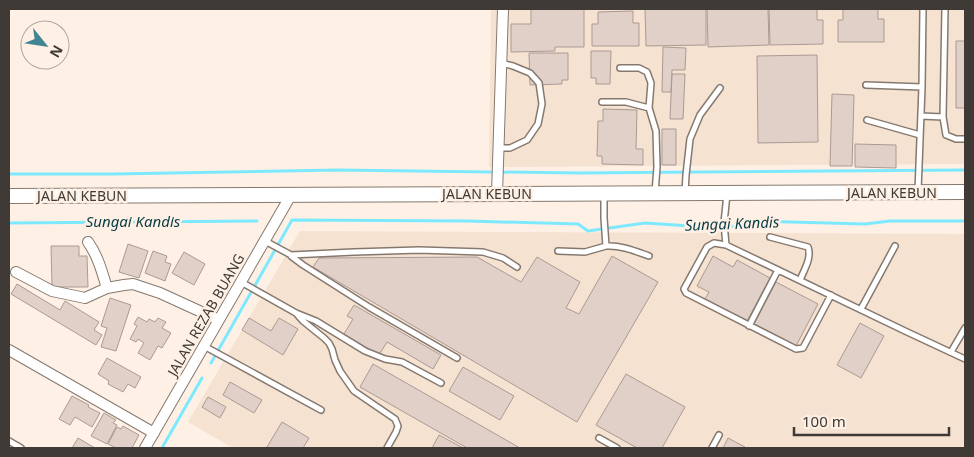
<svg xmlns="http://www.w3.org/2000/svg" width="974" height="457" viewBox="0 0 974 457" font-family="'Noto Sans',sans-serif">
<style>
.built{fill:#f6e2d1}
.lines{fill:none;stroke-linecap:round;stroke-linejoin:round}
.stream{stroke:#7de9ff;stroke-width:3}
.building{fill:#e1d0c8;stroke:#aa9a93}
.lane-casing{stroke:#85796f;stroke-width:8}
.street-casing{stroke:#85796f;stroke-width:12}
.secondary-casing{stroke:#85796f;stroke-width:16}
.lane{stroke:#fff;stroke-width:5}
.street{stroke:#fff;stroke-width:10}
.secondary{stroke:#fff;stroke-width:14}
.labels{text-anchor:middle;stroke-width:5;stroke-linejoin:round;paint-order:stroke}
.street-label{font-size:14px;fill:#3f3a35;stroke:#fef0e4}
.water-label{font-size:15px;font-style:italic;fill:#093d46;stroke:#fef0e4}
</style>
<rect width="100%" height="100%" fill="#fef0e4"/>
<path class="built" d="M491 9H965V164L489 167Z
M300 231 965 234V447L964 448H233L188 422Z"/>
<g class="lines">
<path class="stream" d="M9 174H113L338 170 579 173 965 170
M9 223 257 221
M211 363 292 220 467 221 578 224 588 231 645 223 705 227 734 226 748 221 865 224 890 221H965
M162 448 202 378"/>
</g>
<path class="building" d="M531 9H584V47H555V51L511 52V24H531Z
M645 9H706V45L646 46Z
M707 9H768L769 45 708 47Z
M769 9H817V20H823V44L770 45Z
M843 9H878V19H884V42H838V20H843Z
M633 11V23H639V46H592V24H598V12Z
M956 41H965V108H956Z
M663 47 686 48 685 70H672L671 92H662Z
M591 51H611L610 84H596V78H591Z
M529 53H568V80H562V84L530 85Z
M817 55 818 142 758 143 757 56Z
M672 74H685L683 119H670Z
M832 94 854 95 852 166H830Z
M603 109 637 110 636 149H643V165L602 164V156H597L598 121H603Z
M662 129H676V165H662Z
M855 144 896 145V168L855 167Z
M128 244 148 251 139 278 119 272Z
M51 246H79V256H87L88 287H52Z
M153 251 167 256 165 262 171 264 165 281 145 273Z
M184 252 205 264 194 285 172 273Z
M612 256 658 282 577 422 313 267 319 258 477 257 521 282 537 257 580 282 566 308 579 314Z
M713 256 733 267 737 260 770 278 747 321 705 299 709 292 697 286Z
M776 282 818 304 796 346 754 324Z
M17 284 60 310 65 301 99 322 94 330 102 335 96 345 11 294Z
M110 298 131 305 116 351 101 347 107 328 101 326Z
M354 305 441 355 433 369 387 342 379 355 344 334 353 319 347 316Z
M138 317 147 322 149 319 155 322 158 318 166 322 162 328 171 333 162 348 158 346 150 360 138 353 144 343 138 339 136 342 130 339 137 326 134 324Z
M249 318 271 331 279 318 298 329 283 355 242 330Z
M860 323 884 336 861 378 837 365Z
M107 358 141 377 135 388 128 384 123 392 108 384 109 381 98 374Z
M373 364 520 448H467L360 387Z
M463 367 514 396 500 420 449 391Z
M626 374 685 407 662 448H637L596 425Z
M230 382 262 400 254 413 223 395Z
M72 396 89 405 88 407 100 413 92 427 75 417 70 425 59 419Z
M208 397 226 407 220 418 202 407Z
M104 413 116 420 113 423 117 425 107 444 91 436Z
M282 422 309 438 303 448H269L267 447Z
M123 426 139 435 132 448H116L108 444 117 427 121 429Z
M439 435 463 448H432Z
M78 438 95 448H72Z
M728 438 745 447V448H723Z"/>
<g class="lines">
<g class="lane-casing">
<path id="lane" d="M620 68H639L647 72 651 83 649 108
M866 85 922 87
M602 102H626L649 108 656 131 657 167 655 193
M921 116 943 117 946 135 956 139H965
M943 117 945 9
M867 120 920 135
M499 148H510L527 140 538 124 542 104 539 83 530 73 513 66 501 63
M918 191 922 87 923 9
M685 193 686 175 690 139 700 115 720 88
M727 194 724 223 726 245 905 331 965 359
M770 237 808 247C812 258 804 270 800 280
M265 241 291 255 354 252 419 250 483 252 503 258 517 267
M726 245 714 243 707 247 684 289 686 293 796 349 803 348 831 295
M606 246C621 245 635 251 649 256
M558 251 585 252 606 246 604 218V194
M291 256 303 265 369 307 457 358
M241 282 296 313 303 321 324 338 329 343 332 349 335 360 340 371 354 391 395 419 398 426 396 432 387 448
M861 309 895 246
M296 313 316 321 365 351 385 359 402 362 441 383
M749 326 778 270
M204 346 321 410
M951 352 965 328
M599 438 617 448
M9 441 21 448
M712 448 719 435"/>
</g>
<g class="street-casing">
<path id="street" d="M497 194 503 9
M88 242C98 256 102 272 107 288
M16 272 52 291 85 298 107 288 124 285 133 284 160 293 219 320
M9 350 154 433
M145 448 291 195"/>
</g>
<g class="secondary-casing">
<path id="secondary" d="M9 196 965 192"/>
</g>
<use href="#lane" class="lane"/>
<use href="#street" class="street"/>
<use href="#secondary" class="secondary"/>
</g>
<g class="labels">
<g class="street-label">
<text x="892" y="198">JALAN KEBUN</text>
<text x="487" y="199">JALAN KEBUN</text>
<text x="82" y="201">JALAN KEBUN</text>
<text transform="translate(206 315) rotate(-60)" y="5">JALAN REZAB BUANG</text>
</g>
<g class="water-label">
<text x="133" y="227">Sungai Kandis</text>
<text transform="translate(732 224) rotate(-2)" y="5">Sungai Kandis</text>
</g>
</g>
<rect width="974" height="457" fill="none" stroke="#3f3a35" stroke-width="20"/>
<g transform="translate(45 45) rotate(120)"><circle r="24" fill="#fef0e4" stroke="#b2a79e"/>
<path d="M0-4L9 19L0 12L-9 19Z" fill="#418593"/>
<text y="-8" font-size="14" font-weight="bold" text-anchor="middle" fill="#3f3a35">N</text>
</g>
<path d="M794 427v8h155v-8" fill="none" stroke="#3f3a35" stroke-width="2.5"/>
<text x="802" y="427" font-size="15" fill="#3f3a35" stroke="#fef0e4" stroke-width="4" paint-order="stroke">100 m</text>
</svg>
